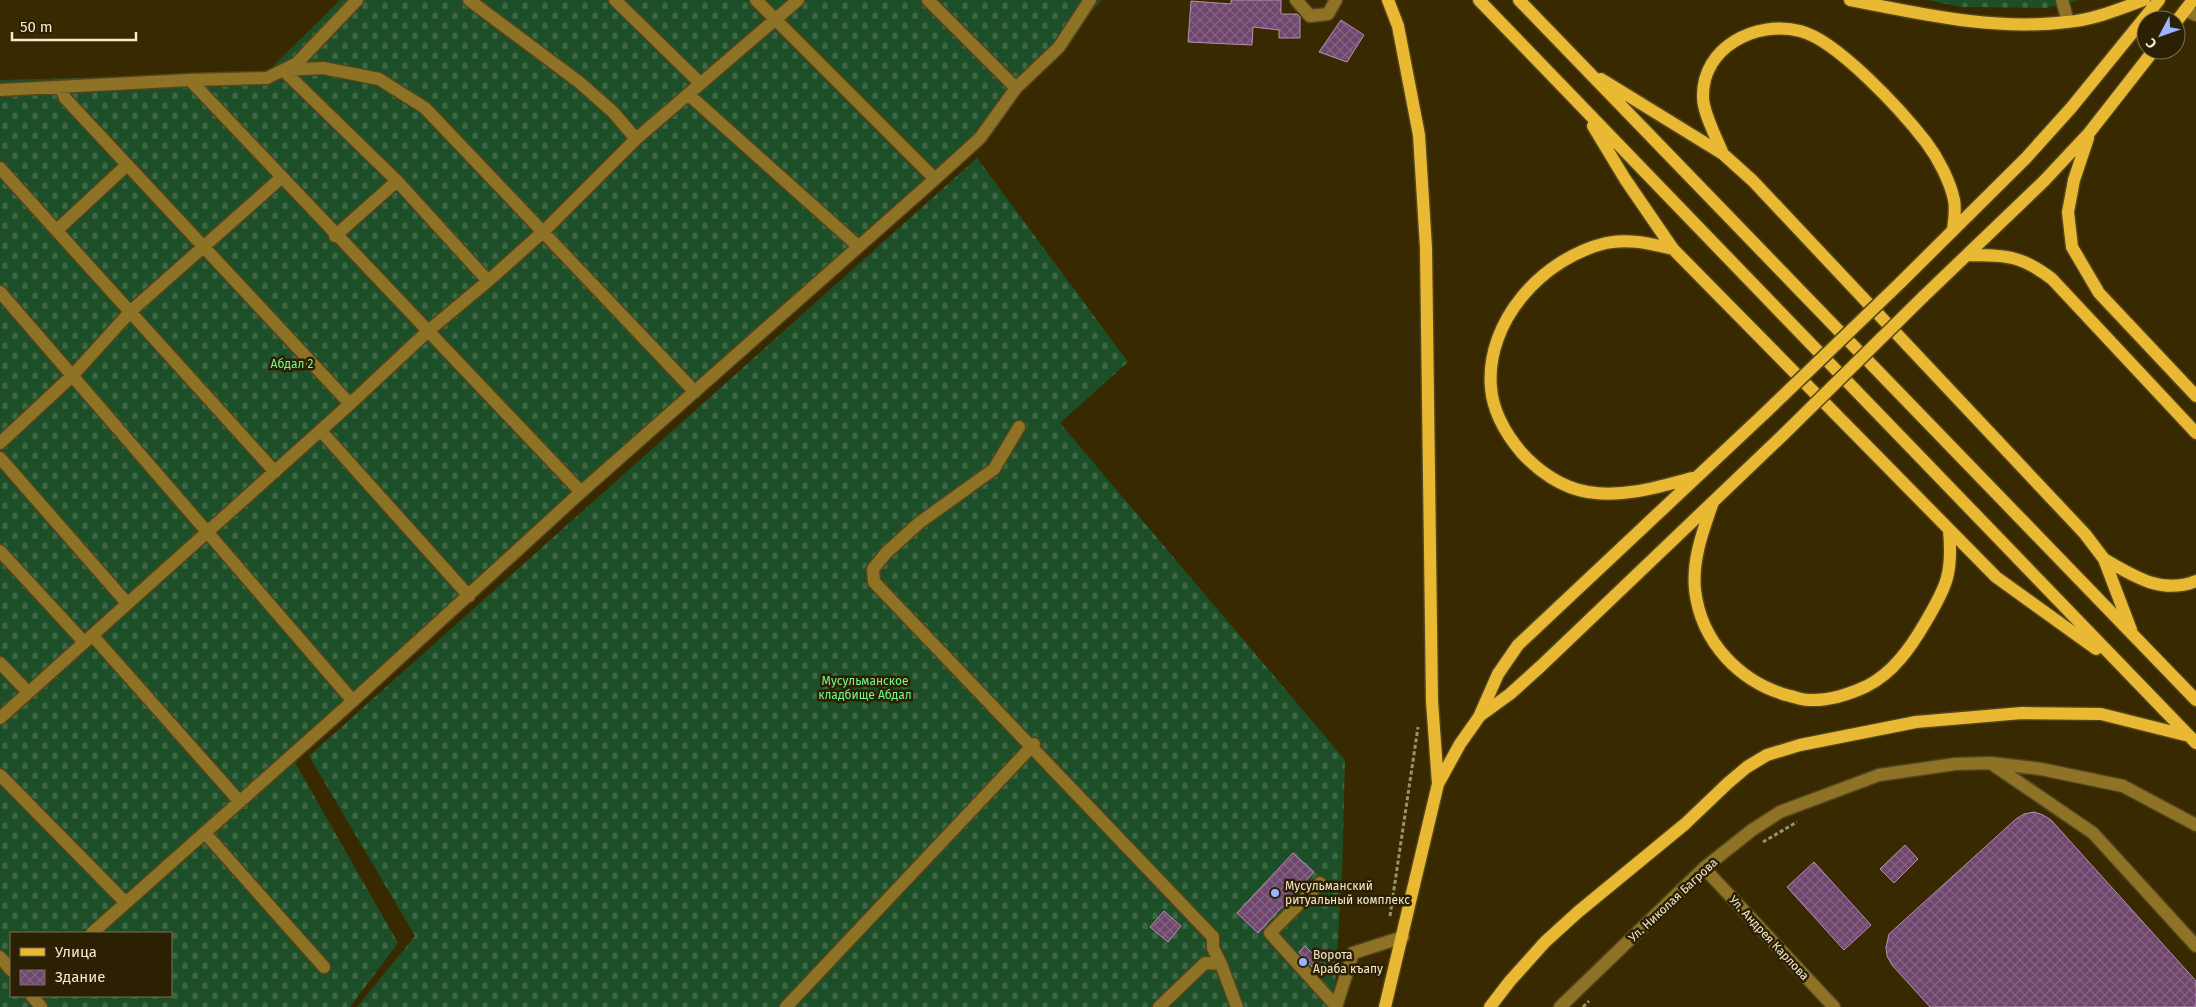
<svg xmlns="http://www.w3.org/2000/svg" width="2196" height="1007" viewBox="0 0 2196 1007" font-family="'Fira Sans',sans-serif">
<style>
.cemetery{fill:url(#cemetery-stones);fill-rule:evenodd}
.building{fill:url(#building-cross-hatch);stroke:#b98db7}
.lines{fill:none;stroke-linecap:round;stroke-linejoin:round}
.minor-casing{stroke:#53441d;stroke-width:15}
.major-casing{stroke:#53441d;stroke-width:15}
.path{stroke:#9e906e;stroke-width:3;stroke-dasharray:4 2.5;stroke-linecap:butt}
.minor{stroke:#8e7225;stroke-width:12}
.major{stroke:#e9b934;stroke-width:12}
.major-bridge-casing{stroke:#53441d;stroke-width:15;stroke-linecap:butt}
.major-bridge{stroke:#e9b934;stroke-width:12}
.poi-dot{fill:#99b5fd;stroke:#2b2003;stroke-width:2}
.labels{text-anchor:middle;stroke-width:5;stroke-linejoin:round;paint-order:stroke}
.park-label{font-size:12px;fill:#72fb8d;stroke:#2b2003}
.poi-label{font-size:12px;fill:#f6eace;stroke:#2b2003;text-anchor:start}
.street-label{font-size:12px;fill:#f6eace;stroke:#2b2003}
</style>
<defs>
<pattern id="cemetery-stones" width="16" height="16" patternUnits="userSpaceOnUse" patternTransform="scale(1.25)"><rect width="16" height="16" fill="#1c4f27"/><path d="M2 7V4a2 2 0 0 1 4 0v3zM10 15v-3a2 2 0 0 1 4 0v3z" fill="#3e6845"/></pattern>
<pattern id="building-cross-hatch" width="8" height="8" patternUnits="userSpaceOnUse" patternTransform="scale(1.25)"><rect width="8" height="8" fill="#6f476e"/><path d="M0 0l8 8M0 8l8-8" fill="none" stroke="#846282"/></pattern>
</defs>
<rect width="100%" height="100%" fill="#392900"/>
<path class="cemetery" d="M340 0H1102L978 135 293 759 398 943 350 1007H0V80L266 73ZM11 933H171V996H11Z
M1927 0H2079L2046 8 1961 7Z
M977 158 1128 362 1060 423 1345 760 1342 872 1334 1007H357L415 936 309 756Z"/>
<path class="building" d="M1231 0H1281V14H1297L1300 17V38H1279V30L1253 27 1252 45 1188 42 1191 1 1231 4Z
M1341 20 1364 35 1347 62 1319 52Z
M2034 812 2043 815 2051 820 2196 981V1007H1930L1892 965 1887 956 1886 947 1889 934 2016 819 2024 814Z
M1905 845 1918 859 1894 883 1880 869Z
M1293 853 1314 872 1258 933 1237 913Z
M1814 862 1871 925 1844 950 1787 887Z
M1164 911 1181 926 1168 942 1150 927Z
M1305 946 1319 960 1312 967 1299 952Z"/>
<g class="lines">
<g class="minor-casing">
<path id="minor" d="M469 0 579 82 613 112 636 139
M615 0 700 83
M756 0 935 179
M928 0 1016 88
M1296 0 1310 16 1328 14 1336 0
M2062 0 2068 22
M2185 10 2196 15
M283 70 323 68 379 79 425 108 695 392
M283 70 397 181 488 281
M190 80 581 492
M61 88 65 98 350 404
M0 90 190 80 267 78 297 63 357 0
M689 95 858 246
M0 168 275 472
M57 230 127 165
M335 236 397 181
M0 292 353 701
M1019 427 994 469 919 523 886 553 873 569 874 582 1213 937V948L1221 964
M321 431 469 596
M0 443 72 376 131 311 281 178
M0 458 127 603
M0 551 84 642
M92 635 240 802
M0 663 28 692
M0 718 350 404 427 332 488 281 544 231 636 139 798 0
M1992 764 2093 833 2196 946
M0 775 126 903
M205 833 324 967
M1704 868 1834 1007
M1320 883 1270 933 1336 1006
M92 933 345 708 581 492 935 179 980 138 1016 88 1059 47 1090 0
M0 957 11 970
M32 996 41 1007
M786 1007 1034 744
M1159 1007 1205 963 1221 964 1237 1007
M1336 1007 1353 953 1403 937
M1560 1007 1704 868 1752 830 1780 812 1879 775 1955 764 1991 763 2041 769 2123 786 2196 825"/>
</g>
<g class="major-casing">
<path id="major" d="M1388 0 1398 26 1419 135 1426 248 1432 701 1438 784
M1479 0 2196 743
M1519 0 2196 700
M1850 0C1922 14 1994 31 2067 22 2093 20 2120 9 2144 0
M2176 22 2193 0
M1601 79 1723 154 1753 181 2085 534 2104 559 2131 630
M1593 126 1625 179 1673 249 1996 577 2096 649
M2088 138 2074 180 2068 212 2072 247 2099 293 2196 396
M1723 154C1717 139 1703 113 1703 97 1702 47 1756 20 1800 31 1837 40 1902 111 1926 142 1938 158 1950 181 1954 200 1956 209 1954 221 1953 230
M1673 249C1651 244 1629 238 1606 243 1543 258 1485 321 1491 388 1493 412 1506 434 1521 452 1538 471 1562 488 1588 492 1622 498 1659 487 1692 478
M1967 255C2005 255 2021 255 2052 279L2196 433
M1900 283 2026 158 2071 108 2159 0
M1923 297 2044 181 2089 133 2154 50
M1713 502C1703 531 1692 559 1695 590 1701 642 1740 683 1790 696 1795 697 1802 700 1808 700 1827 701 1850 694 1867 686 1893 673 1911 647 1925 623 1947 586 1953 573 1949 530
M2104 559C2133 576 2162 595 2196 581
M1481 715 1510 694 1541 666 1784 434
M1385 1007 1438 784 1460 744 1479 717 1498 674 1518 645 1765 413
M1490 1007 1510 981 1545 942 1578 912 1685 824 1728 783 1747 767 1767 755 1800 745 1916 722 2022 713 2101 714 2189 736"/>
</g>
<path class="path" d="M1763 842 1797 822
M1390 916 1418 727
M1583 1007 1589 1001"/>
<use href="#minor" class="minor"/>
<use href="#major" class="major"/>
<g class="major-bridge-casing">
<path id="major-bridge" d="M1765 413 1900 283
M1784 434 1923 297"/>
</g>
<use href="#major-bridge" class="major-bridge"/>
</g>
<g class="poi-dot">
<circle cx="1275" cy="893" r="5"/>
<circle cx="1303" cy="962" r="5"/>
</g>
<g class="labels">
<g class="park-label">
<text x="292" y="368">Абдал 2</text>
<text x="865" y="685">Мусульманское<tspan x="865" dy="14">кладбище Абдал</tspan></text>
</g>
<g class="poi-label">
<text x="1285" y="890">Мусульманский<tspan x="1285" dy="14">ритуальный комплекс</tspan></text>
<text x="1313" y="959">Ворота<tspan x="1313" dy="14">Араба къапу</tspan></text>
</g>
<g class="street-label">
<text transform="translate(1673 900) rotate(-43)" y="4">Ул. Николая Багрова</text>
<text transform="translate(1769 938) rotate(47)" y="4">Ул. Андрея Карлова</text>
</g>
</g>
<rect x="10" y="932" width="162" height="65" fill="#2b2003" stroke="#7c7154"/>
<rect x="20" y="948" width="25" height="8" fill="#e9b934" stroke="#7c7154"/>
<text x="55" y="957" font-size="15" fill="#f6eace">Улица</text>
<rect x="20" y="970" width="25" height="15" fill="url(#building-cross-hatch)" stroke="#7c7154"/>
<text x="55" y="982" font-size="15" fill="#f6eace">Здание</text>
<g transform="translate(2161 35) rotate(229)"><circle r="24" fill="#2b2003" stroke="#7c7154"/>
<path d="M0-4L9 19L0 12L-9 19Z" fill="#99b5fd"/>
<text y="-8" font-size="14" font-weight="bold" text-anchor="middle" fill="#f6eace">С</text>
</g>
<path d="M12 32v8h124v-8" fill="none" stroke="#f6eace" stroke-width="2.5"/>
<text x="20" y="32" font-size="15" fill="#f6eace" stroke="#2b2003" stroke-width="4" paint-order="stroke">50 m</text>
</svg>
